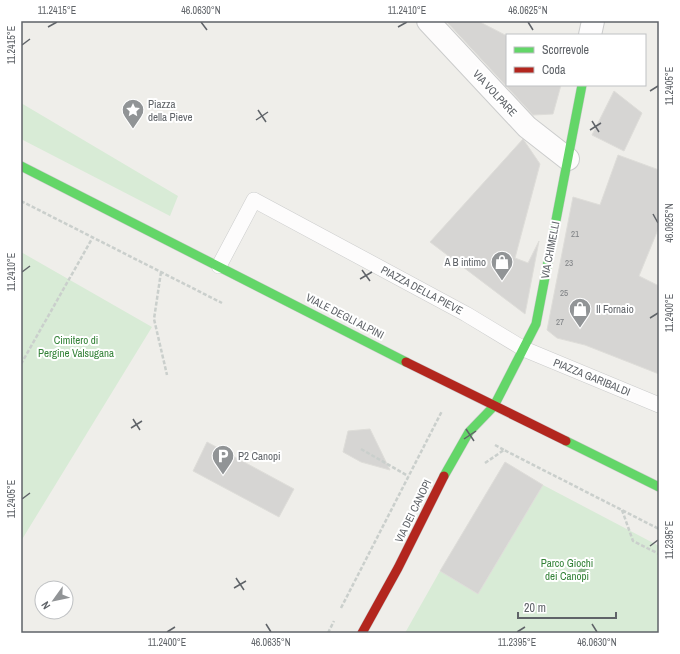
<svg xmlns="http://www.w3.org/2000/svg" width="680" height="654" viewBox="0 0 680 654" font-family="'Archivo Narrow',sans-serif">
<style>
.green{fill:#d8ebd6}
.building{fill:#d6d5d3;stroke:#deddd9}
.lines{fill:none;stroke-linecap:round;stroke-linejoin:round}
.lane-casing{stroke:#cbcccc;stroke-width:16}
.street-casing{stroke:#cbcccc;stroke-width:24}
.fast-casing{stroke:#cacacb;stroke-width:10}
.jam-casing{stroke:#cacacb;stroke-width:10}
.path{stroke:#cacfcc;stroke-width:2.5;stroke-dasharray:4 2;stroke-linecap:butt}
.lane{stroke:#fdfcfc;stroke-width:15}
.street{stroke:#fdfcfc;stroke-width:22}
.fast{stroke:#63d668;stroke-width:9}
.jam{stroke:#b3261e;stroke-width:9}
.tree{fill:#88b388}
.ticks{fill:none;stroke:#5f6368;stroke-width:1.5}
.labels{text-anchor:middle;stroke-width:4;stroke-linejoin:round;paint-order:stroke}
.number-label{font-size:9px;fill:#7e8184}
.street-label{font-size:11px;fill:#5f6368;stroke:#fff}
.poi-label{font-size:11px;fill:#5f6368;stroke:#fff;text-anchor:start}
.park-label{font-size:11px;fill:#348238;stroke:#fff}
.neatline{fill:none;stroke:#5f6368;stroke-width:1.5}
.ticks-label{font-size:10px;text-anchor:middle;fill:#5f6368}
</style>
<rect width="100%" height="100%" fill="#efeeea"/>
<path class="green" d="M21 103 178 196 170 216 21 139Z
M21 252 152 327 21 541Z
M543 485 659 546V633H405L440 571 478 594Z"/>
<path class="building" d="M446 21H478L507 36V85H561L553 114 533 115Z
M614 91 642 113 624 151 592 135Z
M523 139 540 164 515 258 528 263 539 241 525 314 430 242Z
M618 155 659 170V227L639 276 659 286V374L585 345 557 338 547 330 573 197 600 205Z
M370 429 390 470 361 462 343 452 348 431Z
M207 442 294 489 279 517 193 471Z
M505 462 543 485 478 594 440 571Z"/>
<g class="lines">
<g class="lane-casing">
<path id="lane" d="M219 266 254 200 466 314 524 349 659 405"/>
</g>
<g class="street-casing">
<path id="street" d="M428 21 527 127 568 159
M590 35 593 21"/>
</g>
<g class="fast-casing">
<path id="fast" d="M21 166 406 362
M566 441 659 487
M444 476 469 432 494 406 536 324 582 85"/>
</g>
<g class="jam-casing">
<path id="jam" d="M406 362 566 441
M362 633 398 568 444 476"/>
</g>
<path class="path" d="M21 201 222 303
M161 272 154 319 167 375
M21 364 93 237
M495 445 504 450
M361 449 408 476
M485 463 504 450 659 529
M622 510 633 541 659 554
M341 608 442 411
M328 633 334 621"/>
<use href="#lane" class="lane"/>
<use href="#street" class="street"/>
<use href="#fast" class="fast"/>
<use href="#jam" class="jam"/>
</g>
<circle class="tree" cx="584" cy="573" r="6"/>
<path class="ticks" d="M201 22 207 30M528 22 533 30M48 27 57 22M398 27 407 22M22 45 30 39M650 91 658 86M258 110 266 122M256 120 268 112M592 121 599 132M590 130 601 123M653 214 658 223M362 270 370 281M22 272 30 266M360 279 372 272M650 318 658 313M133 419 140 430M131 428 142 421M466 429 474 441M464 439 476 431M22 499 30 493M650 546 658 540M236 578 244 590M234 588 246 581M266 624 271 632M592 624 597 632M167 632 175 627M517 632 525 627"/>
<defs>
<g id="sight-pin" transform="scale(1.15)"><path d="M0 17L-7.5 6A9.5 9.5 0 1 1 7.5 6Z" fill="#919496" stroke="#fff"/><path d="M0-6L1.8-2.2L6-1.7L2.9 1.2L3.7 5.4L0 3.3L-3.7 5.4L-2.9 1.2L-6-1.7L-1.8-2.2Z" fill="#fff"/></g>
<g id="shop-pin" transform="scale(1.15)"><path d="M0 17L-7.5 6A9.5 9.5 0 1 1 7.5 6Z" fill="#919496" stroke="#fff"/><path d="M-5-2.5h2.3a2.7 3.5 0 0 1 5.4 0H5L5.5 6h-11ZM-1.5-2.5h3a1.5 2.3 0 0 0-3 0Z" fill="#fff"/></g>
<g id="parking-pin" transform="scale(1.15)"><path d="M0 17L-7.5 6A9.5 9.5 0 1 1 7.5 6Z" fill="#919496" stroke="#fff"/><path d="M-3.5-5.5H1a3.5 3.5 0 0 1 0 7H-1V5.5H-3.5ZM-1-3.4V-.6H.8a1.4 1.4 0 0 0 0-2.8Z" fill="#fff"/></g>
</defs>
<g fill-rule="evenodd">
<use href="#sight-pin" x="133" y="110"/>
<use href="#shop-pin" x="502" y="262"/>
<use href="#shop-pin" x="580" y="309"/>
<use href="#parking-pin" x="223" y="456"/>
</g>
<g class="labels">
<g class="number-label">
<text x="575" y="237">21</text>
<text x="569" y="266">23</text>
<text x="564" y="296">25</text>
<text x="560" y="325">27</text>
</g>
<g class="street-label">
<text transform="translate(495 93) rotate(47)" y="4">VIA VOLPARE</text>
<text transform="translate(550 250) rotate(-79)" y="4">VIA CHIMELLI</text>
<text transform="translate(422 290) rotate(28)" y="4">PIAZZA DELLA PIEVE</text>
<text transform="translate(345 316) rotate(27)" y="4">VIALE DEGLI ALPINI</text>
<text transform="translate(592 377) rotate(22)" y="4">PIAZZA GARIBALDI</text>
<text transform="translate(413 511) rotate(-64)" y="4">VIA DEI CANOPI</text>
</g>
<g class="poi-label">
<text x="148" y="108">Piazza<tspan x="148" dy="13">della Pieve</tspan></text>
<text x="486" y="266" text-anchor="end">A B intimo</text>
<text x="596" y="313">Il Fornaio</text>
<text x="238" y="460">P2 Canopi</text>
</g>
<g class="park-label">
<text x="76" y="344">Cimitero di<tspan x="76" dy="13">Pergine Valsugana</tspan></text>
<text x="567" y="567">Parco Giochi<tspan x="567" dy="13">dei Canopi</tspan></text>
</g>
</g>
<rect width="680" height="654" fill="none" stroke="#ffffff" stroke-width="44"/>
<rect x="506" y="34" width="140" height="52" fill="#ffffff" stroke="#bfc1c3"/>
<rect x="514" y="47" width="20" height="6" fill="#63d668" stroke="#bfc1c3"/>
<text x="542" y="54" font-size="12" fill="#5f6368">Scorrevole</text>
<rect x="514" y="67" width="20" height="6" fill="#b3261e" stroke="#bfc1c3"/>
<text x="542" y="74" font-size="12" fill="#5f6368">Coda</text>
<g transform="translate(54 600) rotate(237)"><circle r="19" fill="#ffffff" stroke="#bfc1c3"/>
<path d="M0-3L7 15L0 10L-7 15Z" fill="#919496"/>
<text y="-6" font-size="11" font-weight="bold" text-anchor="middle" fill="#5f6368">N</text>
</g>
<path d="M518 612v6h98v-6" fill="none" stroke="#5f6368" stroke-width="2"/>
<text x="524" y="612" font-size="12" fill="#5f6368" stroke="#ffffff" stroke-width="3" paint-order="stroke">20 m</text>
<rect x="22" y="22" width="636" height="610" class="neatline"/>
<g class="ticks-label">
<text x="57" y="14">11.2415°E</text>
<text x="201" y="14">46.0630°N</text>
<text x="407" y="14">11.2410°E</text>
<text x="528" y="14">46.0625°N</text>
<text transform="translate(11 45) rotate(-90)" y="4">11.2415°E</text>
<text transform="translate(669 86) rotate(-90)" y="4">11.2405°E</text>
<text transform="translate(669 223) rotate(-90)" y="4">46.0625°N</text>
<text transform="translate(11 272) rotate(-90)" y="4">11.2410°E</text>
<text transform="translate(669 313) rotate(-90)" y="4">11.2400°E</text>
<text transform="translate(11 499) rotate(-90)" y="4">11.2405°E</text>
<text transform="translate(669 540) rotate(-90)" y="4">11.2395°E</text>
<text x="167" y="646">11.2400°E</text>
<text x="271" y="646">46.0635°N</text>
<text x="517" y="646">11.2395°E</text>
<text x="597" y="646">46.0630°N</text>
</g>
</svg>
